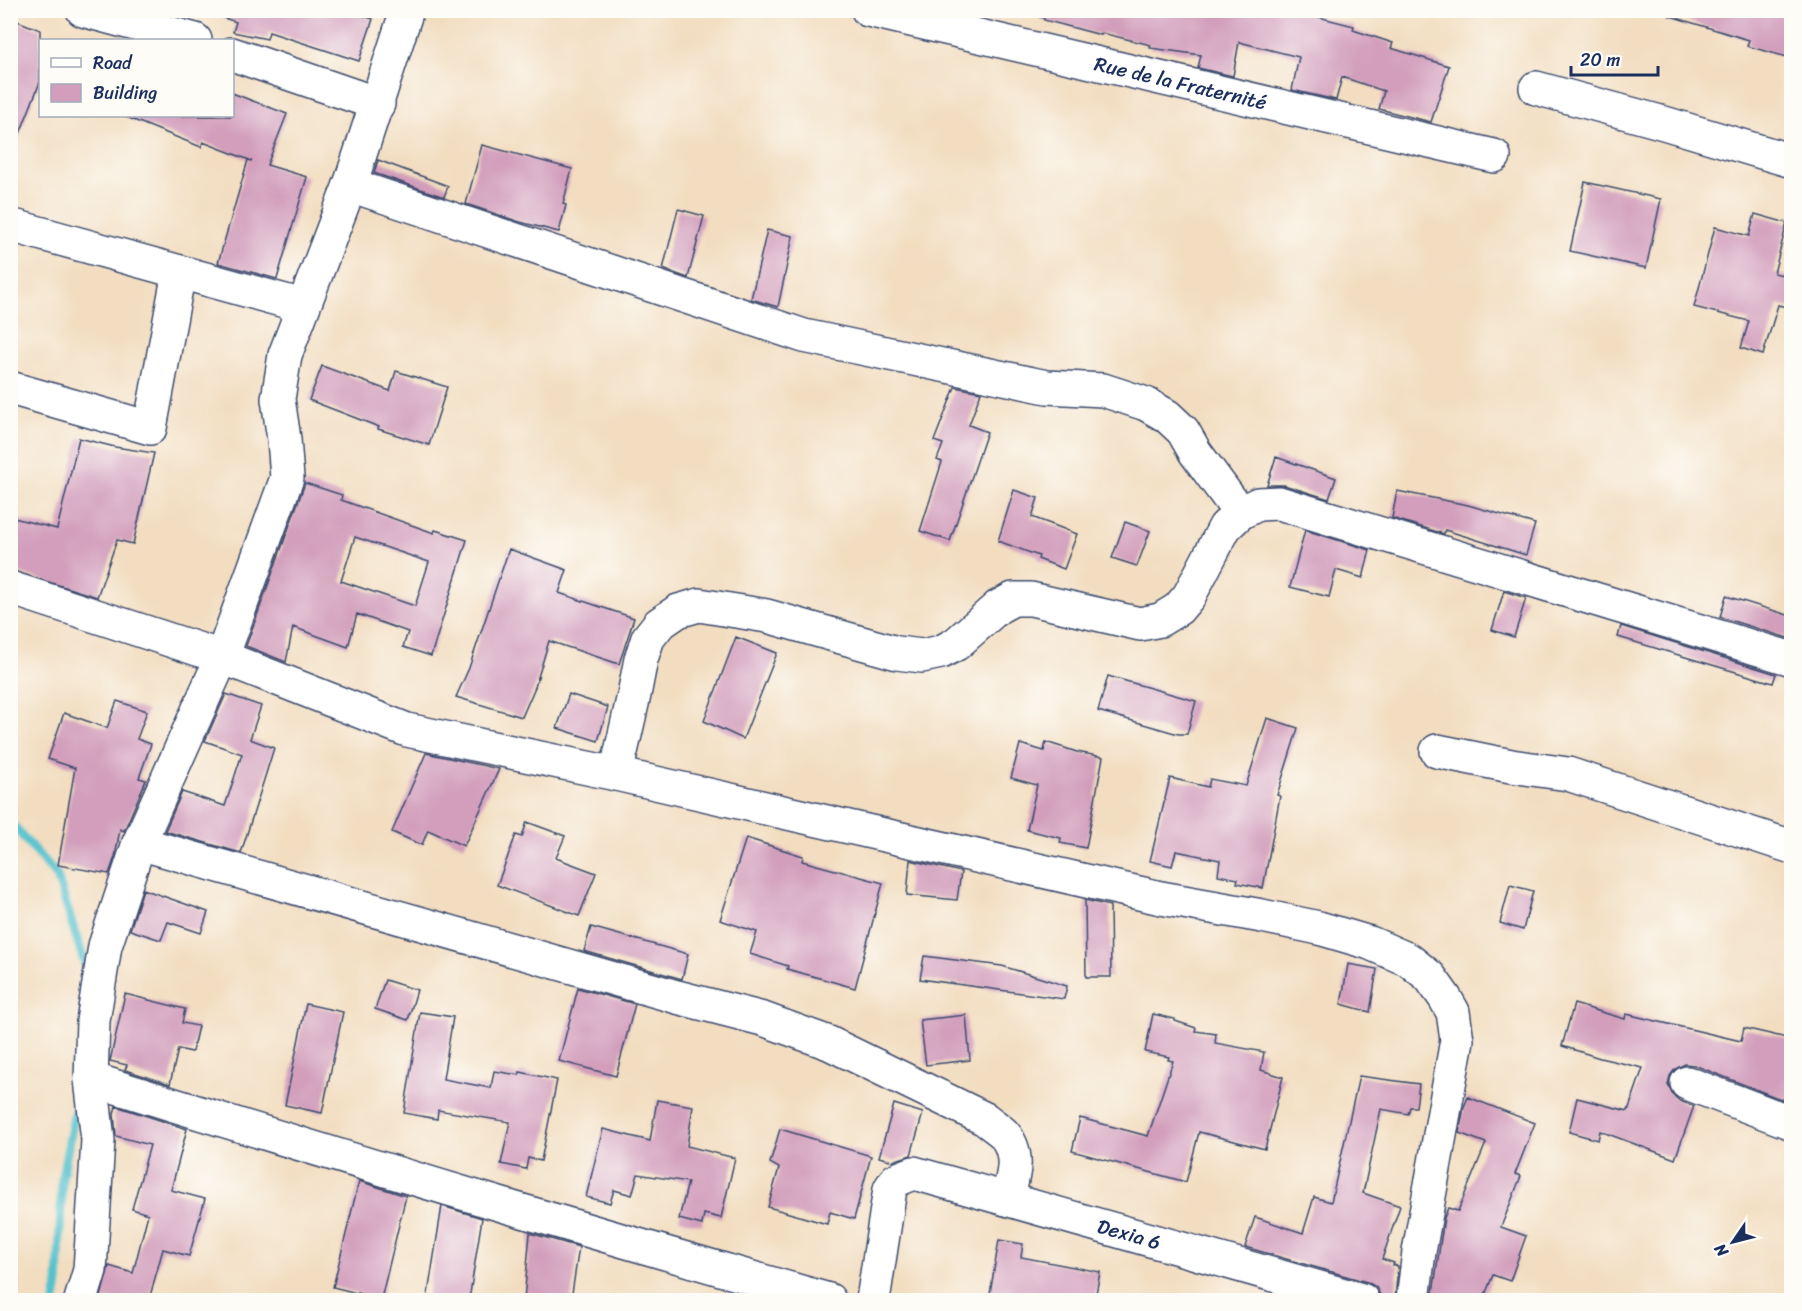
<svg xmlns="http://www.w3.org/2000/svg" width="1802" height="1311" viewBox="0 0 1802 1311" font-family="Sriracha,sans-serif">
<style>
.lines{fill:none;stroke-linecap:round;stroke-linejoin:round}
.stream{stroke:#54c1cc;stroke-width:9}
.building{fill:#d29ebc;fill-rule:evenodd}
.minor-casing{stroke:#3b496d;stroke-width:36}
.minor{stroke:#fff;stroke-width:33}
.labels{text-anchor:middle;stroke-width:4.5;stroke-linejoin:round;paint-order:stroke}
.street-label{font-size:20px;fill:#1b2f5e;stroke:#fdfcf7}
</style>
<rect width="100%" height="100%" fill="#fdfcf7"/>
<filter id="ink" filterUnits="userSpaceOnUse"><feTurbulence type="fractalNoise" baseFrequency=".0167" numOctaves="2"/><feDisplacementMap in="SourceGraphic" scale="12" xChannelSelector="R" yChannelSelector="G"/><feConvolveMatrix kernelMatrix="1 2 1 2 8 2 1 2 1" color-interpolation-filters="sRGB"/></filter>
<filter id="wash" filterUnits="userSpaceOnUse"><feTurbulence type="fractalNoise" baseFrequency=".008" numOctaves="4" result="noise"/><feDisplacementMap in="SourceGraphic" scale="24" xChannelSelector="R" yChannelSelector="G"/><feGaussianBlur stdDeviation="1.35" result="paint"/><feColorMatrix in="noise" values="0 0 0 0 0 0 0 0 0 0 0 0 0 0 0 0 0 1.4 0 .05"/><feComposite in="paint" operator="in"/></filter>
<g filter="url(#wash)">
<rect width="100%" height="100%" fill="#f2ddc0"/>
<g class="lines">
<path class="stream" d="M10 822 57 876 88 974
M55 1300 58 1284 62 1177 79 1092"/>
</g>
<g id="blocks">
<path class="building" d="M216 10H346L373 19 359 61 269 32 267 39 233 32 236 22 215 15Z
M1040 10H1291L1354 26 1353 30 1393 43 1391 48 1449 66 1431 122 1379 109 1384 91 1342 77 1336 100 1292 90 1299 57 1239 42 1233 76 1198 68 1201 55 1150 48 1151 45 1102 33 1101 35 1044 20V18L1039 17Z
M1671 10H1791V58L1747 46 1749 40 1670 16Z
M10 18 40 30V82L12 154Z
M232 93 287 114 267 165 307 177 277 279 218 263 248 160 252 161 203 142 201 147 126 117V116H232Z
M482 145 572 169 563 204 566 205 559 232 520 222 466 204Z
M378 160 448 186 444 197 374 173Z
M1585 182 1661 199 1646 268 1570 251Z
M678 209 704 216 688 278 663 269Z
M1755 214 1787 223 1774 273 1791 277V308L1778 305 1763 355 1741 348 1749 321 1694 307 1715 227 1749 236Z
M767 230 793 236 778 307 751 299Z
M322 366 390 391 396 371 447 387 429 445 378 429 379 427 309 400Z
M955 387 981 392 969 425 987 432 950 541 920 531 942 462 937 460 943 444 934 441Z
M79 438 115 447 154 453 133 544 117 540 97 597 10 570V517L57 529Z
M1276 457 1336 478 1329 499 1284 485H1267Z
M305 483 342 495 341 500 434 533 435 530 467 540 431 656 403 647 408 632 357 614 348 647 293 627 286 662 246 646ZM355 537 429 562 415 606 341 581Z
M1014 490 1038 498 1032 517 1077 534 1064 569 1038 559 1039 556 998 541Z
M1397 491 1468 505 1535 524 1526 555 1445 530 1444 534 1392 518Z
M1125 522 1150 531 1137 566 1112 558Z
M1305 530 1370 550 1363 578 1336 570 1329 597 1290 587Z
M509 549 567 570 559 593 634 618 619 664 549 641 535 687 522 717 456 697 469 668Z
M1504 591 1526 598 1514 637 1492 630Z
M1726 596 1791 616V639L1720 617Z
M1621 626 1776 674 1773 683 1618 637Z
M736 637 777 653 743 739 704 721Z
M1108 676 1196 701 1187 734H1178L1098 711Z
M226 694 261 706 250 739 274 748 241 853 165 831 182 792 225 806 242 754 205 741Z
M569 694 608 707 598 741 557 728Z
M117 701 147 711 137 739 151 744 139 778 146 780 124 831 120 829 115 857 109 874 58 865 75 768 48 759 64 713 107 728Z
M1267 718 1298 728 1277 795 1280 796 1263 888 1237 883 1238 879 1218 875 1220 860 1176 851 1172 866 1150 861 1170 778 1208 787 1210 779 1246 786Z
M1046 742 1077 752 1103 757 1086 848 1060 843 1061 838 1027 830 1037 785 1011 778 1020 744 1044 751Z
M426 753 499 769 464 846 428 830 422 845 392 832Z
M527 822 565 836 556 858 596 873 579 916 497 885 516 835 522 837Z
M746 838 803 856 802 861 883 883 855 988 787 969 788 966 750 954 757 932 720 920Z
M910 860 961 872 957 900 907 895Z
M1510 885 1533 891 1523 930 1500 923Z
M143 889 208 912 201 933 168 922 161 940 130 930Z
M1085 900 1110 906 1111 977H1086Z
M591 927 688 954 682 979 584 951Z
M924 956 1002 966 1067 986 1064 999 920 979Z
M1348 964 1377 969 1370 1012 1341 1004Z
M385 980 417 990 408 1020 375 1009Z
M578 988 635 1004 616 1076 559 1061Z
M125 994 185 1009 182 1023 198 1026 192 1052 178 1049 170 1084 125 1070 127 1065 110 1061Z
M306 1004 343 1012 322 1113 285 1105Z
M1574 1004 1625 1019 1626 1014 1741 1041 1744 1028 1791 1039V1103L1694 1065 1685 1064 1675 1069 1670 1076 1668 1085 1673 1095 1680 1101 1694 1106 1675 1159 1600 1131 1598 1140 1569 1132 1577 1098 1628 1111 1643 1068 1600 1058 1562 1046Z
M420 1012 453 1017 443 1079 491 1088 494 1071 519 1075 520 1072 557 1080 541 1161 528 1158 526 1169 501 1164 510 1122 438 1110 437 1119 404 1113Z
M1153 1014 1175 1019V1021L1196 1028 1195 1031 1216 1034 1215 1043 1264 1052 1261 1070 1283 1077 1265 1149 1199 1132 1186 1182 1072 1151 1080 1118 1148 1136 1173 1061 1168 1060 1169 1057 1145 1052Z
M966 1015 970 1060 926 1065 920 1020Z
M1359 1076 1419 1084 1416 1107H1410L1408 1114 1381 1109 1363 1193 1400 1206 1382 1259 1394 1263 1393 1265 1398 1266 1395 1300H1380V1295L1376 1287 1367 1282 1245 1247 1255 1217 1303 1233 1314 1197 1331 1202Z
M1468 1097 1535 1123 1515 1174 1521 1176 1501 1227 1526 1236 1510 1281 1493 1275 1483 1300H1432L1444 1218 1448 1208 1458 1211 1486 1143 1459 1133 1464 1107Z
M657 1100 693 1106 687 1146 735 1158 721 1218 704 1214 702 1225 679 1219 688 1182 638 1174 632 1195 614 1190 610 1203 586 1197 603 1129 650 1141Z
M894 1104 923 1113 911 1155 893 1161 879 1157Z
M116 1106 187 1129 171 1190 205 1199 189 1256 163 1249 149 1300H100L109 1266 133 1273 148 1214 132 1209 150 1145 116 1136 114 1114Z
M780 1129 871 1156 854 1219 830 1212 827 1224 768 1207 779 1168 770 1163Z
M359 1181 406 1196 381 1299 333 1287Z
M442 1206 482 1218 469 1300H427Z
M530 1233 579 1247 571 1300H524Z
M999 1240 1023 1244 1021 1257 1100 1272 1095 1300H989Z"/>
</g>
</g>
<g filter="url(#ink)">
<use href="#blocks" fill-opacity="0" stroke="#3b496d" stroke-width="1.5"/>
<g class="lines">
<g class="minor-casing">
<g id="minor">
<path d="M83 10 195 40"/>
<path id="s1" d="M868 10 1494 156"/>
<path d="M232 54 378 104"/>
<path d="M1536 88 1664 123 1792 161"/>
<path d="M350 185 804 336 1047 387 1103 390 1146 404 1167 416 1183 431 1195 452 1240 513"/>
<path d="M10 225 303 306"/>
<path d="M10 388 150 428 179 272"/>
<path d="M10 588 222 657 407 730 616 774 1161 898 1262 916 1319 928 1370 943 1409 960 1430 977 1445 998 1453 1012 1457 1040 1419 1252 1413 1300"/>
<path d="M1437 751 1511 766 1568 774 1792 847"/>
<path d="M616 774 634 695 641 659 648 638 659 624 678 611 699 605 767 616 897 653 922 656 941 652 956 644 998 607 1013 599H1031L1140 624 1160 620 1178 609 1189 596 1225 527 1240 513 1258 504 1279 503 1792 659"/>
<path d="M139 843 677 997 763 1019 829 1043 985 1119C991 1124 999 1129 1004 1134 1021 1155 1013 1177 1007 1199"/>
<path d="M91 1079C336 1156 582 1230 829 1300"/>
<path d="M1687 1083 1792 1123"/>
<path d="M81 1300 90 1270 98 1140 91 1079 93 1021 105 946 139 843 222 657 287 478 284 439 278 399 285 355 350 185 407 10"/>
<path id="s2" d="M873 1300 890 1189 896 1180 914 1173 1362 1300"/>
</g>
</g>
<use href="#minor" class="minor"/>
</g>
</g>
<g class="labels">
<g class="street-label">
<text dy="7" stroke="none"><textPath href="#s1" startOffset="321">Rue de la Fraternité</textPath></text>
<text dy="7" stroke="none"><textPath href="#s2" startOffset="366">Dexia 6</textPath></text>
</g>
</g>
<rect width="1802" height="1311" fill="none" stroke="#fdfcf7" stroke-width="36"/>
<rect x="39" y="39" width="195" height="78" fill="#fdfcf7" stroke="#a3aaba" stroke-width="1.5"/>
<rect x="51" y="58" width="30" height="9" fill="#ffffff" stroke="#a3aaba" stroke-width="1.5"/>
<text x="93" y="69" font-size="18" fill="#1b2f5e">Road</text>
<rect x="51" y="84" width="30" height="18" fill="#d29ebc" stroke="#a3aaba" stroke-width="1.5"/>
<text x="93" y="99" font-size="18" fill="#1b2f5e">Building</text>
<g transform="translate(1733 1242) rotate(235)" stroke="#fdfcf7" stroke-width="4.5" paint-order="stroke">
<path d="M0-4.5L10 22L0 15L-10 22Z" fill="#1b2f5e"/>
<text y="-9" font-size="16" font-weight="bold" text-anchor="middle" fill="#1b2f5e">N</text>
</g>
<path d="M1571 66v9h87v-9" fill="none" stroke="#1b2f5e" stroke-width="3"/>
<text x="1580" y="66" font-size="18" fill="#1b2f5e" stroke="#fdfcf7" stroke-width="4.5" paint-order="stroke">20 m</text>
</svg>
